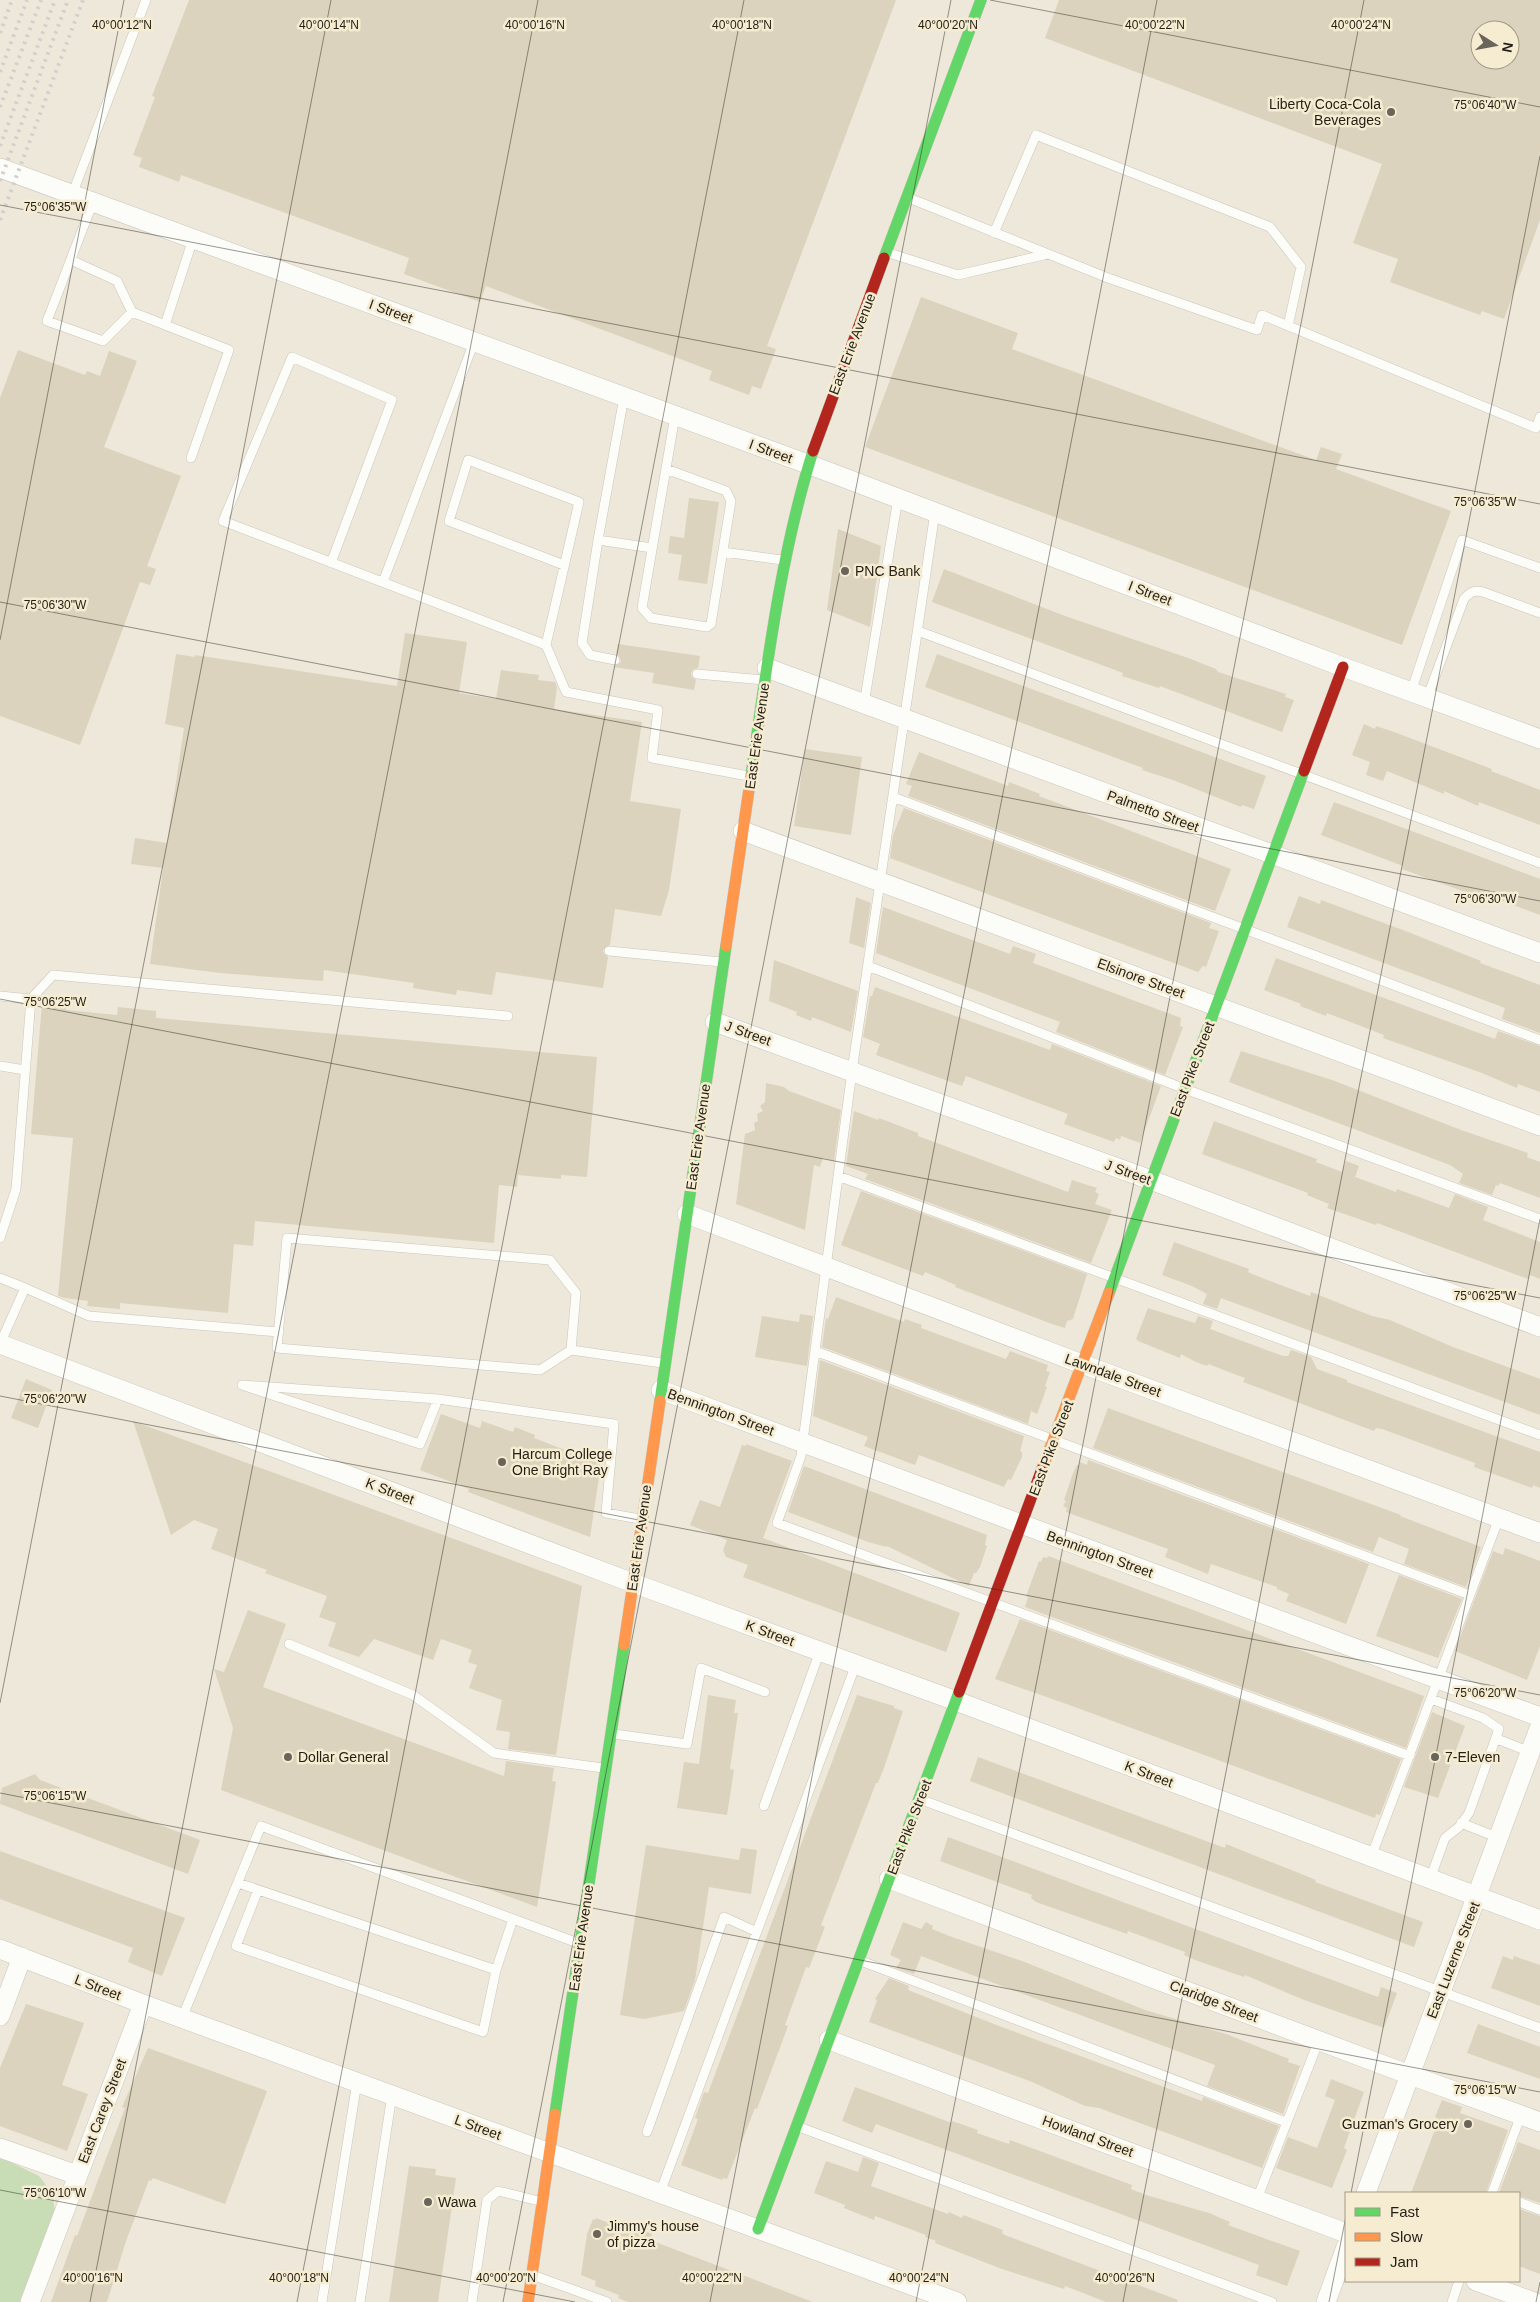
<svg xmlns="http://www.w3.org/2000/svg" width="1540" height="2302" viewBox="0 0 1540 2302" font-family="Helvetica,sans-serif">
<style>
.green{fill:#c8ddb6}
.building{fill:#dbd3bd;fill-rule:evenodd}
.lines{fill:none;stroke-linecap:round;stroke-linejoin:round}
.lane-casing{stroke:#cac5ba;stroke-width:10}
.street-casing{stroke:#cac5ba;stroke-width:20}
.fast-casing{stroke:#cac5ba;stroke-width:12}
.slow-casing{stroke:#cac5ba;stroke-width:12}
.jam-casing{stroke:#cac5ba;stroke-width:12}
.lane{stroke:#fcfcf9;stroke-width:9}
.street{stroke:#fcfcf9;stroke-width:19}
.fast{stroke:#63d668;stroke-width:11}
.slow{stroke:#ff974d;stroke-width:11}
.jam{stroke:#b3261e;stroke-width:11}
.rail{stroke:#d2d0cc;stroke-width:4;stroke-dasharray:2.5 5;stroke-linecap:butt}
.ticks{fill:none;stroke:#221e15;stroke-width:1;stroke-opacity:0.45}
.poi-dot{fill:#69655a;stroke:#f6ecd2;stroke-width:2}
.labels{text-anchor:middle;stroke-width:5;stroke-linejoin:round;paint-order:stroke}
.poi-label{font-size:14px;fill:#221e15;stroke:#f6ecd2;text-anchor:start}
.street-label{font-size:14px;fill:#221e15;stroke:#f6ecd2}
.ticks-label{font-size:12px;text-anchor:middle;fill:#221e15;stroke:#f6ecd2;stroke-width:5;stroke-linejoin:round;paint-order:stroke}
</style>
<rect width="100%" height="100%" fill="#eee8da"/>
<path class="green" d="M0 2157 39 2176 52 2193 55 2211 21 2302H0Z"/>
<path class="building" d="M189 0H896L767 346 776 349 761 389 752 386 749 395 709 380 712 371 486 286 480 302 404 274 409 258 181 175 179 182 139 167 142 158 133 155 155 97 152 96Z
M1059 0H1540V220L1504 319 1482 311 1480 315 1390 282 1398 259 1353 243 1382 164 1045 38ZM1480 30H1510V60H1480Z
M921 297 1018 333 1012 349 1316 460 1321 447 1342 454 1336 469 1451 511 1402 645 865 447Z
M18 350 85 375 87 371 100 376 109 351 137 361 104 447 181 476 147 566 156 569 150 585 140 582 80 745 0 716V398Z
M689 498 719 502 707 584 678 580 682 555 668 553 670 536 684 538Z
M838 529 881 546 870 627 827 610Z
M944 569 1065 616 1188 658 1216 669 1218 672 1286 694 1285 697 1294 700 1282 732 1160 686 1159 688 1122 676 1123 673 932 602Z
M405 633 467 642 459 693 496 699 501 670 539 675 538 680 555 682 557 687 554 709 642 722 630 801 681 809 669 890 661 916 615 909 610 945 603 950 604 954 608 957 603 988 496 972 492 995 457 990 456 995 413 988 414 983 324 970 323 981 220 973 150 964 163 868 131 864 135 838 167 843 184 728 165 724 176 654 195 657V655L397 686Z
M618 644 700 656 698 668 694 669 691 673 692 677 696 680 694 690 652 683 654 673 613 667 619 664 621 661 619 656 616 654Z
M937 654 1266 776 1254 809 1242 805 1241 807 1173 780 1142 770 1143 768 925 687Z
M1364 724 1375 729 1376 726 1394 732 1492 769 1491 771 1540 790V825L1479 802 1478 806 1444 791V794L1387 771 1383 781 1366 775 1370 762 1352 755Z
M805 749 862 757 851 835 794 826Z
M919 752 1008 786 1009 782 1040 794 1039 796 1231 869 1215 911 908 796 912 786 906 784Z
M1334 802 1540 879V915L1481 893 1480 897 1437 882 1402 869 1403 866 1321 835Z
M904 808 1211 923 1209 928 1219 931 1206 967 1203 966 1198 972 890 858 893 835Z
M1299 896 1320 904 1321 900 1403 930 1481 961 1480 963 1540 985V1033L1502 1019 1505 1008 1287 927Z
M856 897 871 903 864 948 849 943Z
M883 907 1010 954 1013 946 1036 954 1033 963 1181 1018 1180 1026 1183 1027 1165 1075 1056 1032 1060 1022 876 953Z
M1276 958 1495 1039 1498 1031 1540 1046V1092L1518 1084 1517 1088 1482 1073 1383 1038 1384 1035 1327 1013 1326 1016 1300 1006 1301 1004 1264 990Z
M774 960 858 991 851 1032 812 1017 811 1021 796 1015 797 1012 769 1001Z
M875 987 1050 1050 1052 1044 1161 1086 1140 1143 1121 1136 1120 1140 1116 1138 1114 1142 1064 1124 1068 1114 966 1076 962 1086 876 1055 880 1044 863 1037 870 996H872Z
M42 1004 66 1006V1010L117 1015 118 1007 156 1011V1018L597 1057 587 1177 561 1175V1179L518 1175 517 1187 499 1185 494 1243 255 1221 253 1246 234 1244 228 1313 120 1303V1309L87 1306 88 1301 65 1298 58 1296 73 1138 31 1134Z
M1241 1051 1332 1080 1461 1130 1528 1153 1527 1157 1540 1162V1198L1500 1183 1498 1186 1496 1185 1492 1195 1459 1183 1463 1174 1450 1165 1229 1082Z
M766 1083 784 1087 789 1091 841 1110 834 1161 823 1158 820 1167 814 1165 805 1230 736 1204 745 1134 755 1130 754 1123 758 1121 757 1114 763 1111 760 1106 765 1102Z
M854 1111 878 1120 879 1118 918 1133V1136L1068 1192 1072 1180 1097 1188 1095 1192 1099 1194 1095 1204 1112 1210 1091 1263 865 1179 868 1174 846 1166Z
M1214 1121 1317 1159 1316 1162 1342 1172 1346 1161 1359 1166 1355 1177 1396 1192 1397 1189 1449 1208 1455 1194 1488 1207 1483 1220 1540 1242V1279L1530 1275 1528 1279 1377 1223 1376 1225 1327 1208 1329 1204 1307 1195 1308 1193 1202 1154Z
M861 1191 1087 1274 1073 1319 1067 1321 1065 1328 1052 1324 955 1287 956 1285 925 1272 923 1276 841 1245Z
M1174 1242 1249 1269 1248 1272 1262 1278 1310 1296 1311 1292 1372 1316 1390 1320 1453 1347 1540 1379V1415L1221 1298 1217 1309 1203 1304 1207 1294 1192 1286 1162 1275Z
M836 1297 904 1322 905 1319 922 1325 921 1328 1006 1359 1010 1351 1048 1365 1046 1371 1050 1372 1045 1386 1047 1387 1037 1414 1031 1411 1028 1424 822 1347 826 1318 828 1319Z
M1148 1308 1195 1323 1198 1316 1213 1321 1210 1329 1283 1356H1288L1291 1350 1311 1357 1317 1369 1347 1380V1382L1540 1452V1488L1533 1485 1532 1488 1474 1467 1475 1463 1382 1429 1376 1428 1374 1431 1243 1382 1245 1378 1208 1364 1207 1366 1196 1362 1181 1354 1180 1358 1138 1341 1136 1339Z
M800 1314 813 1316 807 1366 755 1357 762 1316 799 1322Z
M820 1360 1024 1436 1020 1451 1022 1452V1457L1011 1480 1008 1479 1004 1487 919 1455 915 1465 864 1446 868 1437 813 1416Z
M26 1379 52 1390 38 1428 11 1418Z
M1108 1408 1401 1515 1400 1516 1481 1547 1466 1587 1404 1564 1409 1549 1379 1537 1373 1552 1093 1448Z
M441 1414 480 1428 482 1421 513 1432 515 1427 535 1435 534 1438 601 1464 590 1537 468 1492 469 1489 420 1470Z
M133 1421 582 1586 556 1755 508 1749 510 1732 496 1730 502 1700 469 1688 477 1665 468 1662 472 1650 441 1639 433 1660 374 1639 359 1657 328 1646 336 1623 319 1617 327 1596 265 1573 267 1570 211 1549 218 1529 194 1520 171 1535Z
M746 1444 792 1461 763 1538 960 1613 946 1652 743 1577 748 1565 726 1557 723 1550 727 1540 690 1525 700 1500 720 1507 742 1445 746 1446Z
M1088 1460 1369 1564 1346 1624 1286 1601 1289 1594 1277 1589V1587L1211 1564 1208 1574 1165 1557 1168 1549 1066 1512 1067 1508 1063 1506 1066 1501 1064 1500 1073 1473 1077 1465H1079L1080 1462 1087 1465Z
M804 1466 987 1535 985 1545 987 1546 980 1567 976 1573H974L969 1586 887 1546V1547L868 1542 788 1512Z
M1505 1548 1540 1561V1646L1527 1680 1455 1651 1493 1551 1503 1555Z
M1048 1556 1424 1696 1406 1748 1025 1607 1028 1597 1026 1596 1039 1561 1041 1562 1043 1557 1047 1558Z
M1399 1575 1462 1599 1438 1658 1376 1636Z
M248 1610 286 1624 263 1687 504 1776 506 1761 554 1768 552 1781 556 1782 537 1907 221 1790 233 1728 214 1669 224 1672Z
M1020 1619 1401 1759 1380 1815 1376 1814 1375 1818 1072 1706 995 1679Z
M708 1695 736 1700 734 1713H738L730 1769 734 1770 727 1815 677 1808 684 1762 699 1764Z
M857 1695 894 1706V1708L903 1711 885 1765 878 1783H876L821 1925 825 1927 809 1968 806 1967 785 2025 788 2026 757 2109 755 2108 727 2179 723 2178 722 2180 681 2165 698 2119 695 2118 704 2092 708 2093Z
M1432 1712 1465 1726 1438 1798 1404 1787Z
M978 1757 1225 1848 1226 1844 1316 1880 1315 1882 1423 1922 1414 1947 970 1781Z
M35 1774 40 1780 200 1840 188 1874 0 1804 2 1788Z
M948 1837 1378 1997 1381 1987 1397 1993 1384 2028 1304 2000 1245 1975 1244 1977 1195 1960 1184 1955 1185 1952 1155 1941 1128 1931 1127 1934 1036 1902 1031 1898 1032 1895 940 1861Z
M646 1845 739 1860 741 1848 757 1850 751 1894 709 1887 695 1980 684 2011 644 2019 620 2015Z
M0 1851 185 1918 162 1976 128 1962 133 1948 0 1899Z
M903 1922 921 1929 926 1922 933 1926 932 1929 952 1937 1022 1961 1145 2010 1226 2034 1289 2059 1288 2062 1300 2066 1283 2114 1207 2086 1215 2065 921 1956 914 1974 896 1968 901 1960 890 1955Z
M1503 1956 1513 1960 1514 1956 1540 1965V2006L1491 1988Z
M889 1978 909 1986 908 1990 994 2024 1202 2101 1203 2097 1279 2126 1262 2168 1099 2108 1085 2106 1032 2082 869 2022 877 2000 875 1999Z
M26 2004 84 2023 62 2085 88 2094 67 2151 0 2126V2068Z
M1478 2024 1540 2047V2079L1467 2053Z
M148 2048 267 2091 225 2204 153 2178 151 2181 149 2180 126 2241 107 2302H51L75 2235 77 2236 125 2108 122 2107Z
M1331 2079 1364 2092 1344 2148 1347 2150 1332 2188 1276 2168 1288 2137 1317 2148 1335 2100 1325 2096Z
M855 2087 952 2123V2121L978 2130 977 2133 1009 2144 1010 2140 1132 2185 1131 2189 1146 2195 1209 2213 1230 2222 1228 2225 1300 2251 1287 2286 1256 2275 1259 2265 876 2124 872 2133 842 2121Z
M1442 2100 1462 2107 1460 2113 1508 2130 1486 2193H1411L1439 2119 1435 2117Z
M1518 2142 1540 2150V2203L1519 2196V2193H1499Z
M863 2157 879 2163 871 2186 948 2214 949 2212 962 2218 963 2215 1003 2230 1002 2233 1005 2235 1178 2300 1177 2302H1106L1065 2286 1064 2289 1002 2269 935 2243 936 2241 925 2237 926 2235 875 2216 874 2220 844 2208 845 2205 814 2193 826 2161 858 2172Z
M409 2166 436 2169 435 2175 456 2178 438 2302H389Z
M1519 2209 1540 2216V2274L1519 2266Z
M596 2218 629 2231 631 2225 652 2234 650 2240 813 2302H628L618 2298 619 2295 595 2286 596 2281 581 2275 587 2234 593 2219 595 2220Z"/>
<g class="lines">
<g class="lane-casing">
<path id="lane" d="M72 195 146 0
M909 198 1108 278 1257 330 1262 315 1536 428 1540 417
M93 202 47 321 103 341 132 312 229 350 191 458
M994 233 1036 135 1270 227 1301 267 1288 326
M889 253 958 275 1048 254
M71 260 117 281 132 312
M165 325 193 239
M666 469 726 491 731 501 711 624 707 627 651 618 642 608 675 416
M935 512 852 1071 801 1456 777 1523 1410 1756
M598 540 652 548
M723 552 782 560
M331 563 392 400 292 357 223 521 546 645 566 692 658 710 652 758 748 776
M383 582 474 342
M918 631 1540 863
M546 645 579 502 468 460 449 521 564 565
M615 660 590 655 582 643 598 540 624 397
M697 674 764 680
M1411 692 1462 540 1540 568
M1427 698 1464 599C1470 592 1474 590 1483 592L1540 613
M864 704 898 498
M893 797 1540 1040
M609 951 721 962
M868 966 1185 1089 1540 1219
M0 996 31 999 16 1189 0 1238
M31 999 53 975 508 1016
M0 1066 25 1070
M838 1176 1540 1435
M287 1238 550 1260 576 1293 571 1350 540 1370 277 1348Z
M0 1278 25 1288
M0 1344 25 1288 89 1316 279 1332
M571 1350 662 1363
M815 1351 1470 1595
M242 1385 438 1399 420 1444Z
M438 1399 614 1424 606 1513 640 1519
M289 1644 413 1695 494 1753 603 1768
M614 1734 687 1744 701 1668 765 1692
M1497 1739 1530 1752
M922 1800 1540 2028
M764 1806 820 1651
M1461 1823 1499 1838
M1371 1857 1499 1518
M1430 1879 1445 1838 1459 1827 1469 1813 1499 1729 1483 1718 1431 1699
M238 1883 496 1970 513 1919
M258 1890 236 1946 483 2032 496 1970
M861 1961 1286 2122
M182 2018 261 1826 578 1943
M799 2127 1272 2302
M647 2132 724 1917 757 1932
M660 2193 856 1664
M1492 2193 1521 2115
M1257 2199 1319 2040
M1519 2202 1540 2210
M535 2276 607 2302
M322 2302 357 2082
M360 2302 392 2095
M472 2302 487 2200 498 2191 539 2201
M1452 2302 1459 2281"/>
</g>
<g class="street-casing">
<path id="street" d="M0 168 813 466 1343 667 1540 739
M767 668 1540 953
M743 831 1540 1126
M715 1022 1151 1180 1540 1327
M687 1214 1082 1364 1540 1533
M0 1344 633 1583 956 1701 1540 1920
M661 1390 1540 1717
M889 1879 1410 2075 1540 2122
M0 1949 143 2004 957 2302
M0 2016 22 1957
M829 2040 1346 2233
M0 2148 77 2175
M1366 2193 1540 1726
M1476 2281 1534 2302
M30 2302 143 2004
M1326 2302 1346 2247"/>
</g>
<g class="fast-casing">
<path id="fast" d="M884 258 981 0
M751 776C767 667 780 556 813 451
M1109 1293 1304 771
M660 1401 726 946
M555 2114 624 1645
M758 2229 959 1692"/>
</g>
<g class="slow-casing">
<path id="slow" d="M726 946 751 776
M1042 1469 1109 1293
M624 1645 660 1401
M528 2302 555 2114"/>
</g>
<g class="jam-casing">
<path id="jam" d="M813 451 884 258
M1304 771 1343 667
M959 1692 1042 1469"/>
</g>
<use href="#lane" class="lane"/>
<use href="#street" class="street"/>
<use href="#fast" class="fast"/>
<use href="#slow" class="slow"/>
<use href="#jam" class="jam"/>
<path class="rail" d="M0 33 12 0
M0 72 27 0
M0 107 41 0
M0 146 55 0
M0 181 68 0
M0 220 83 0"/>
</g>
<path class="ticks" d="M990 0 1540 107M0 205 1540 504M0 602 1540 901M0 640 124 0M0 999 1540 1298M0 1396 1540 1695M0 1703 331 0M0 1793 1540 2092M0 2190 575 2302M1351 2193 1540 1219M90 2302 538 0M297 2302 744 0M503 2302 951 0M710 2302 1157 0M916 2302 1364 0M1123 2302 1540 156M1329 2302 1346 2216M1536 2302 1540 2282"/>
<g class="poi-dot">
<circle cx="1391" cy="112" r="5"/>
<circle cx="845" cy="571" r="5"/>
<circle cx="502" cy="1462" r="5"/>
<circle cx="288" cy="1757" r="5"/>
<circle cx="1435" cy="1757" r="5"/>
<circle cx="1468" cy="2124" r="5"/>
<circle cx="428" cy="2202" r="5"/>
<circle cx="597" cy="2234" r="5"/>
</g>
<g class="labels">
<g class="poi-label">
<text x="1381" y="109" text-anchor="end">Liberty Coca-Cola<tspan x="1381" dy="16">Beverages</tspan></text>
<text x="855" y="576">PNC Bank</text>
<text x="512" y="1459">Harcum College<tspan x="512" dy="16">One Bright Ray</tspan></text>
<text x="298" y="1762">Dollar General</text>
<text x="1445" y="1762">7-Eleven</text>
<text x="1458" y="2129" text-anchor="end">Guzman's Grocery</text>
<text x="438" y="2207">Wawa</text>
<text x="607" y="2231">Jimmy's house<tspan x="607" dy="16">of pizza</tspan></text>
</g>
<g class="street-label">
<text transform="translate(391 311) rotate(20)" y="5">I Street</text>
<text transform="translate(852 344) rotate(-69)" y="5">East Erie Avenue</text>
<text transform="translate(771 451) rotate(20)" y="5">I Street</text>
<text transform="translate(1150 593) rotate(21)" y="5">I Street</text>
<text transform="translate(757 736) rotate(-82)" y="5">East Erie Avenue</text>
<text transform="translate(1153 811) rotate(20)" y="5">Palmetto Street</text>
<text transform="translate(1141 978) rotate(20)" y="5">Elsinore Street</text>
<text transform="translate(748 1033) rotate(20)" y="5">J Street</text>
<text transform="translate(1192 1069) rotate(-69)" y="5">East Pike Street</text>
<text transform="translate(698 1137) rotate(-82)" y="5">East Erie Avenue</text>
<text transform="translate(1128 1172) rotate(20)" y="5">J Street</text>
<text transform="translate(1113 1375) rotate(20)" y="5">Lawndale Street</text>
<text transform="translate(721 1412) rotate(20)" y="5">Bennington Street</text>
<text transform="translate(1051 1448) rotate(-69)" y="5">East Pike Street</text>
<text transform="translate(390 1491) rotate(21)" y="5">K Street</text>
<text transform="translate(639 1538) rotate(-82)" y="5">East Erie Avenue</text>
<text transform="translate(1100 1554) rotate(20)" y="5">Bennington Street</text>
<text transform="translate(770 1633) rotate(20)" y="5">K Street</text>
<text transform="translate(1149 1774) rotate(21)" y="5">K Street</text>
<text transform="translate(909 1827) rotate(-69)" y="5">East Pike Street</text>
<text transform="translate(581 1938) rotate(-82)" y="5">East Erie Avenue</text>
<text transform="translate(1453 1960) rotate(-69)" y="5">East Luzerne Street</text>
<text transform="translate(98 1987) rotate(21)" y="5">L Street</text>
<text transform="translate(1214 2001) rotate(21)" y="5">Claridge Street</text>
<text transform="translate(102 2111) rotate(-69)" y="5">East Carey Street</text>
<text transform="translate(478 2127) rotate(20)" y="5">L Street</text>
<text transform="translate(1088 2136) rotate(20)" y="5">Howland Street</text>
</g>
</g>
<g class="ticks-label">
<text x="329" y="29">40°00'14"N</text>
<text x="535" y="29">40°00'16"N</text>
<text x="742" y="29">40°00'18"N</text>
<text x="948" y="29">40°00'20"N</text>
<text x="1155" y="29">40°00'22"N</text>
<text x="1361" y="29">40°00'24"N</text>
<text x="122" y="29">40°00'12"N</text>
<text x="1485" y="109">75°06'40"W</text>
<text x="55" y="211">75°06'35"W</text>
<text x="1485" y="506">75°06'35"W</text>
<text x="55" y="609">75°06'30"W</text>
<text x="1485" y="903">75°06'30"W</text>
<text x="55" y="1006">75°06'25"W</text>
<text x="1485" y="1300">75°06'25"W</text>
<text x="55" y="1403">75°06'20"W</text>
<text x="1485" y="1697">75°06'20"W</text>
<text x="55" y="1800">75°06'15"W</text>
<text x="1485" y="2094">75°06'15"W</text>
<text x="55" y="2197">75°06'10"W</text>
<text x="93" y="2282">40°00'16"N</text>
<text x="299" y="2282">40°00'18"N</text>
<text x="506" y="2282">40°00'20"N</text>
<text x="712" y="2282">40°00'22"N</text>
<text x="919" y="2282">40°00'24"N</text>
<text x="1125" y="2282">40°00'26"N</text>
</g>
<rect x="1345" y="2192" width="175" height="90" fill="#f6ecd2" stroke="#a19a86"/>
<rect x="1355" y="2208" width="25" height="8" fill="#63d668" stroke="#a19a86"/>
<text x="1390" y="2217" font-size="15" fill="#221e15">Fast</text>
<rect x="1355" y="2233" width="25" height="8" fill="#ff974d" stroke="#a19a86"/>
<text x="1390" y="2242" font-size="15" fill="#221e15">Slow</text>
<rect x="1355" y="2258" width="25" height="8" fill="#b3261e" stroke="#a19a86"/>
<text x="1390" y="2267" font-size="15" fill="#221e15">Jam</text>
<g transform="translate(1495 45) rotate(101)"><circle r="24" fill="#f6ecd2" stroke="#a19a86"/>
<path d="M0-4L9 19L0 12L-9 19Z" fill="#69655a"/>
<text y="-8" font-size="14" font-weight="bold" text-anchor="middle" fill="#221e15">N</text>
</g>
</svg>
